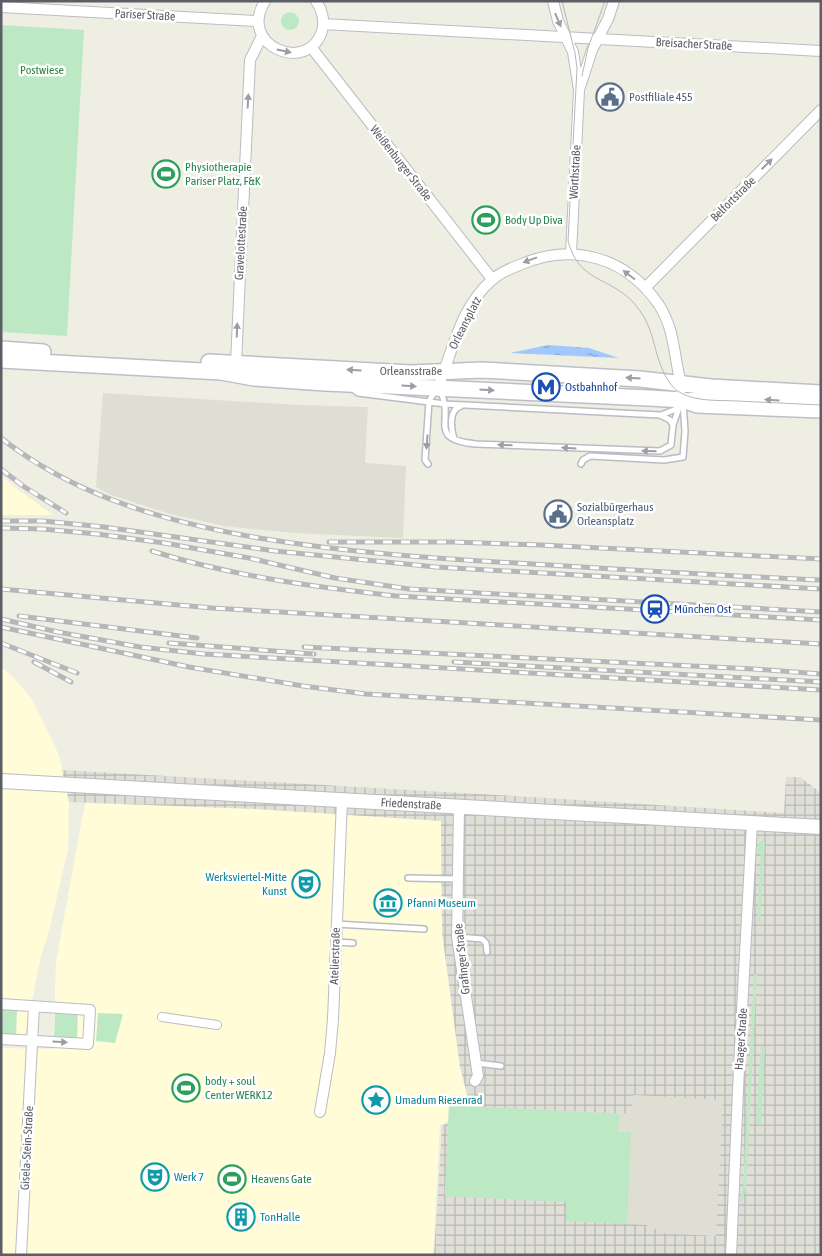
<svg xmlns="http://www.w3.org/2000/svg" width="822" height="1256" viewBox="0 0 822 1256" font-family="'Asap Condensed',sans-serif">
<style>
.commercial{fill:#fffcd7}
.industrial{fill:url(#industrial-grid)}
.education{fill:#dfded2}
.green{fill:#bde8c4}
.water{fill:url(#water-ripples)}
.lines{fill:none;stroke-linecap:round;stroke-linejoin:round}
.service-casing{stroke:#bbbcc3;stroke-width:8}
.pedestrian-casing{stroke:#bbbcc3;stroke-width:10}
.minor-casing{stroke:#bbbcc3;stroke-width:12}
.tertiary-casing{stroke:#bbbcc3;stroke-width:16}
.secondary-casing{stroke:#bdbfc7;stroke-width:18}
.service{stroke:#fff;stroke-width:5}
.pedestrian{stroke:#fff;stroke-width:8}
.minor{stroke:#fff;stroke-width:10}
.tertiary{stroke:#fff;stroke-width:14}
.secondary{stroke:#fff;stroke-width:15}
.tram{stroke:#b6b7b8;stroke-width:1}
.rail-casing{stroke:#b6b7b8;stroke-width:5}
.rail{stroke:#fff;stroke-width:3;stroke-dasharray:9;stroke-linecap:butt}
.oneway{fill:#9d9ea3}
.labels{text-anchor:middle;stroke-width:5;stroke-linejoin:round;paint-order:stroke}
.street-label{font-size:12px;fill:#5b5e65;stroke:#fff}
.park-label{font-size:12px;fill:#2e823f;stroke:#fff}
.service-label{font-size:12px;fill:#4e5e75;stroke:#fff;text-anchor:start}
.leisure-label{font-size:12px;fill:#27864d;stroke:#fff;text-anchor:start}
.transit-label{font-size:12px;fill:#164399;stroke:#fff;text-anchor:start}
.culture-label{font-size:12px;fill:#0d838f;stroke:#fff;text-anchor:start}
</style>
<defs>
<pattern id="industrial-grid" width="8" height="8" patternUnits="userSpaceOnUse" patternTransform="scale(1.25)"><rect width="8" height="8" fill="#dfdfd7"/><path d="M0 4h8M4 0v8" fill="none" stroke="#b8b8b2"/></pattern>
<pattern id="water-ripples" width="26" height="14" patternUnits="userSpaceOnUse" patternTransform="scale(1.25)"><rect width="26" height="14" fill="#a2c8ff"/><path d="M2 4q2-2 4 0t4 0M15 11q2-2 4 0t4 0" fill="none" stroke="#87a6d2"/></pattern>
</defs>
<rect width="100%" height="100%" fill="#efeee3"/>
<path class="commercial" d="M1 475 13 486 53 515H1Z
M1 667 11 675 32 699 59 755 69 802 68 849 50 927 40 960 25 1036 1 1034Z
M85 803 256 809 441 820 442 932 460 1067 470 1110 440 1125 433 1255H1V1048L53 1049 56 961Z"/>
<path class="industrial" d="M62 770 531 797 784 813 786 777H800L821 793V1255H434L442 1126 472 1112 460 1067 442 932 441 821 256 809 69 802Z"/>
<path class="education" d="M103 393 298 405 368 407 365 463 406 466 403 538 294 533 224 526 170 514 111 495 96 487Z
M633 1095 723 1100 716 1236 656 1233 657 1229 647 1228V1225L566 1221V1202L445 1196 449 1105 632 1114Z"/>
<path class="green" d="M281 21a9 9 0 1 1 18 0a9 9 0 1 1-18 0Z
M1 25 84 30 67 336 1 332Z
M759 841 765 842 760 922H757L761 855 757 854Z
M757 973 746 1188 742 1202 740 1200 743 1187 754 975Z
M1 1008 17 1009 16 1037 1 1036Z
M55 1011 78 1012 77 1040 54 1039Z
M98 1013 123 1014 115 1043 96 1041Z
M761 1047H765L761 1123H756Z
M449 1105 619 1114 618 1132H631L627 1224 566 1221V1202L445 1196Z"/>
<path class="water" d="M548 345 589 348 619 358 510 353Z"/>
<g class="lines">
<g class="service-casing">
<path id="service" d="M352 388 358 393 445 404 660 415 670 420 673 425
M440 391C456 419 425 439 476 444L660 451 671 445 673 425 681 402
M688 396 695 395 821 402
M661 415 679 408
M454 439C451 429 448 410 461 406
M428 464 425 460 429 401 436 390
M581 464 583 460 590 456 664 460 683 457 685 431 683 403
M408 878 457 879
M336 924 424 929
M458 937 482 939 486 943 487 952
M336 942 353 943
M476 1063 501 1066"/>
</g>
<g class="pedestrian-casing">
<path id="pedestrian" d="M162 1017 217 1025"/>
</g>
<g class="minor-casing">
<path id="minor" d="M265 1C237 46 308 75 322 31 325 20 322 10 316 1
M553 1 558 21 573 52 579 90 571 253
M1 7 258 21
M323 24 821 51
M311 47 492 279
M580 87 592 50 608 19 614 1
M645 288 821 110
M236 363 250 60 262 36
M438 387C453 351 460 307 492 280 500 272 512 268 522 264 574 242 627 258 659 305 673 328 673 345 678 370 679 377 681 382 681 389
M459 806 457 937 478 1076 475 1081
M1 1004 90 1010 88 1044 1 1039
M320 1112 330 1053 333 1019 342 800
M21 1255 34 1006
M731 1255 739 1067 752 823"/>
</g>
<g class="tertiary-casing">
<path id="tertiary" d="M1 781 821 827"/>
</g>
<g class="secondary-casing">
<path id="secondary" d="M1 349 43 352
M1 360 221 372 254 378 325 383 649 398 683 400 697 405 821 410
M209 362 411 373 482 370 640 379 711 387 821 393"/>
</g>
<use href="#service" class="service"/>
<use href="#pedestrian" class="pedestrian"/>
<use href="#minor" class="minor"/>
<use href="#tertiary" class="tertiary"/>
<use href="#secondary" class="secondary"/>
<path class="tram" d="M562 1 575 53 577 68 568 241C579 282 607 276 632 301 656 327 651 346 664 373 668 381 673 389 681 393 697 402 720 400 737 401 765 402 793 404 821 405
M582 76 588 48 605 1"/>
<g class="rail-casing">
<path id="rail" d="M1 438C76 497 167 522 259 538 350 553 441 559 533 564 629 570 725 576 821 580
M1 469 23 486 66 513
M1 521H43L104 527 275 551 436 567 821 589
M1 528 42 529 97 534 164 543 249 558 335 578 409 589 821 612
M329 542H452L541 545 821 559
M152 551C231 576 315 587 396 596L821 620
M1 589 212 608 821 644
M19 616 197 638
M1 619 58 632 140 647 204 654 821 690
M1 627 189 667 303 686 366 694 821 720
M1 643 77 673
M169 643 314 654
M304 647 754 669 821 674
M34 662 71 682
M454 662 821 682"/>
</g>
<use href="#rail" class="rail"/>
</g>
<defs><path id="oneway-solid" d="M-6-.8H1V-3.2L6.5 0L1 3.2V.8H-6Z" transform="scale(1.25)"/></defs>
<g class="oneway">
<use href="#oneway-solid" transform="translate(558 20) rotate(67)"/>
<use href="#oneway-solid" transform="translate(284 51) rotate(12)"/>
<use href="#oneway-solid" transform="translate(248 101) rotate(-87)"/>
<use href="#oneway-solid" transform="translate(767 164) rotate(-45)"/>
<use href="#oneway-solid" transform="translate(530 260) rotate(160)"/>
<use href="#oneway-solid" transform="translate(629 275) rotate(-143)"/>
<use href="#oneway-solid" transform="translate(237 330) rotate(-88)"/>
<use href="#oneway-solid" transform="translate(354 370) rotate(-177)"/>
<use href="#oneway-solid" transform="translate(633 378) rotate(-177)"/>
<use href="#oneway-solid" transform="translate(409 386) rotate(3)"/>
<use href="#oneway-solid" transform="translate(487 390) rotate(3)"/>
<use href="#oneway-solid" transform="translate(772 400) rotate(-177)"/>
<use href="#oneway-solid" transform="translate(427 442) rotate(94)"/>
<use href="#oneway-solid" transform="translate(505 445) rotate(-178)"/>
<use href="#oneway-solid" transform="translate(569 448) rotate(-177)"/>
<use href="#oneway-solid" transform="translate(649 451) rotate(-178)"/>
<use href="#oneway-solid" transform="translate(60 1042) rotate(3)"/>
</g>
<defs>
<g id="civic-ring" transform="scale(1.4375)"><circle r="9.5" fill="#fff" stroke="#5c6f8a" stroke-width="1.5"/><path d="M-.6-6.5H3V-4.5H.6V-3L4-1V1h2V6H-6V1h2V-1L-.6-3ZM-1.2 2.5V6h2.4V2.5Z" fill="#5c6f8a"/></g>
<g id="stadium-ring" transform="scale(1.4375)"><circle r="9.5" fill="#fff" stroke="#2e9e5b" stroke-width="1.5"/><path d="M0-5a6.5 5 0 1 0 0 10a6.5 5 0 1 0 0-10ZM-3.5-1.8h7v3.6h-7Z" fill="#2e9e5b"/></g>
<g id="metro-ring" transform="scale(1.4375)"><circle r="9.5" fill="#fff" stroke="#1a4fb4" stroke-width="1.5"/><path d="M-5.5 5V-5H-3L0 0L3-5H5.5V5H3V-.5L0 4L-3-.5V5Z" fill="#1a4fb4"/></g>
<g id="station-ring" transform="scale(1.4375)"><circle r="9.5" fill="#fff" stroke="#1a4fb4" stroke-width="1.5"/><path d="M-3-6H3Q5-6 5-4V2Q5 4 3 4L4.5 6H3L1.5 4h-3L-3 6H-4.5L-3 4Q-5 4-5 2V-4Q-5-6-3-6ZM-3.5-4v3h7v-3ZM-3.5 1v1.5H-2V1ZM2 1v1.5H3.5V1Z" fill="#1a4fb4"/></g>
<g id="theatre-ring" transform="scale(1.4375)"><circle r="9.5" fill="#fff" stroke="#0f9aa8" stroke-width="1.5"/><path d="M-5-5.5Q0-4 5-5.5V0Q5 5 0 6Q-5 5-5 0ZM-3.3-2.5H-1v1.5H-3.3ZM1-2.5H3.3v1.5H1ZM-2.8 1Q0 5.5 2.8 1Z" fill="#0f9aa8"/></g>
<g id="museum-ring" transform="scale(1.4375)"><circle r="9.5" fill="#fff" stroke="#0f9aa8" stroke-width="1.5"/><path d="M0-6L6-3V-2H-6V-3ZM-5-1h2V3h-2ZM-1-1h2V3h-2ZM3-1h2V3H3ZM-6 4H6V6H-6Z" fill="#0f9aa8"/></g>
<g id="sight-ring" transform="scale(1.4375)"><circle r="9.5" fill="#fff" stroke="#0f9aa8" stroke-width="1.5"/><path d="M0-6L1.8-2.2L6-1.7L2.9 1.2L3.7 5.4L0 3.3L-3.7 5.4L-2.9 1.2L-6-1.7L-1.8-2.2Z" fill="#0f9aa8"/></g>
<g id="building-ring" transform="scale(1.4375)"><circle r="9.5" fill="#fff" stroke="#0f9aa8" stroke-width="1.5"/><path d="M-4-6H4V6H1V3H-1V6H-4ZM-2.5-4.3h1.7v1.8h-1.7ZM.8-4.3h1.7v1.8H.8ZM-2.5-1h1.7V.8h-1.7ZM.8-1h1.7V.8H.8Z" fill="#0f9aa8"/></g>
</defs>
<g fill-rule="evenodd">
<use href="#civic-ring" x="610" y="97"/>
<use href="#stadium-ring" x="166" y="174"/>
<use href="#stadium-ring" x="486" y="220"/>
<use href="#metro-ring" x="546" y="387"/>
<use href="#civic-ring" x="558" y="514"/>
<use href="#station-ring" x="655" y="609"/>
<use href="#theatre-ring" x="306" y="884"/>
<use href="#museum-ring" x="388" y="903"/>
<use href="#stadium-ring" x="186" y="1088"/>
<use href="#sight-ring" x="376" y="1100"/>
<use href="#theatre-ring" x="155" y="1177"/>
<use href="#stadium-ring" x="232" y="1179"/>
<use href="#building-ring" x="241" y="1217"/>
</g>
<g class="labels">
<g class="street-label">
<text transform="translate(145 15) rotate(3)" y="4">Pariser Straße</text>
<text transform="translate(694 44) rotate(3)" y="4">Breisacher Straße</text>
<text transform="translate(401 163) rotate(52)" y="4">Weißenburger Straße</text>
<text transform="translate(575 172) rotate(-87)" y="4">Wörthstraße</text>
<text transform="translate(733 199) rotate(-45)" y="4">Belfortstraße</text>
<text transform="translate(241 243) rotate(-87)" y="4">Gravelottestraße</text>
<text transform="translate(465 323) rotate(-63)" y="4">Orleansplatz</text>
<text x="411" y="375">Orleansstraße</text>
<text transform="translate(411 804) rotate(3)" y="4">Friedenstraße</text>
<text transform="translate(335 956) rotate(-88)" y="4">Atelierstraße</text>
<text transform="translate(462 959) rotate(-96)" y="4">Grafinger Straße</text>
<text transform="translate(741 1039) rotate(-86)" y="4">Haager Straße</text>
<text transform="translate(27 1148) rotate(-87)" y="4">Gisela-Stein-Straße</text>
</g>
<g class="park-label">
<text x="42" y="74">Postwiese</text>
</g>
<g class="service-label">
<text x="629" y="101">Postfiliale 455</text>
<text x="577" y="511">Sozialbürgerhaus<tspan x="577" dy="14">Orleansplatz</tspan></text>
</g>
<g class="leisure-label">
<text x="185" y="171">Physiotherapie<tspan x="185" dy="14">Pariser Platz, F&amp;K</tspan></text>
<text x="505" y="224">Body Up Diva</text>
<text x="205" y="1085">body + soul<tspan x="205" dy="14">Center WERK12</tspan></text>
<text x="251" y="1183">Heavens Gate</text>
</g>
<g class="transit-label">
<text x="565" y="391">Ostbahnhof</text>
<text x="674" y="613">München Ost</text>
</g>
<g class="culture-label">
<text x="287" y="881" text-anchor="end">Werksviertel-Mitte<tspan x="287" dy="14">Kunst</tspan></text>
<text x="407" y="907">Pfanni Museum</text>
<text x="395" y="1104">Umadum Riesenrad</text>
<text x="174" y="1181">Werk 7</text>
<text x="260" y="1221">TonHalle</text>
</g>
</g>
<rect width="822" height="1256" fill="none" stroke="#5b5e65" stroke-width="5"/>
</svg>
